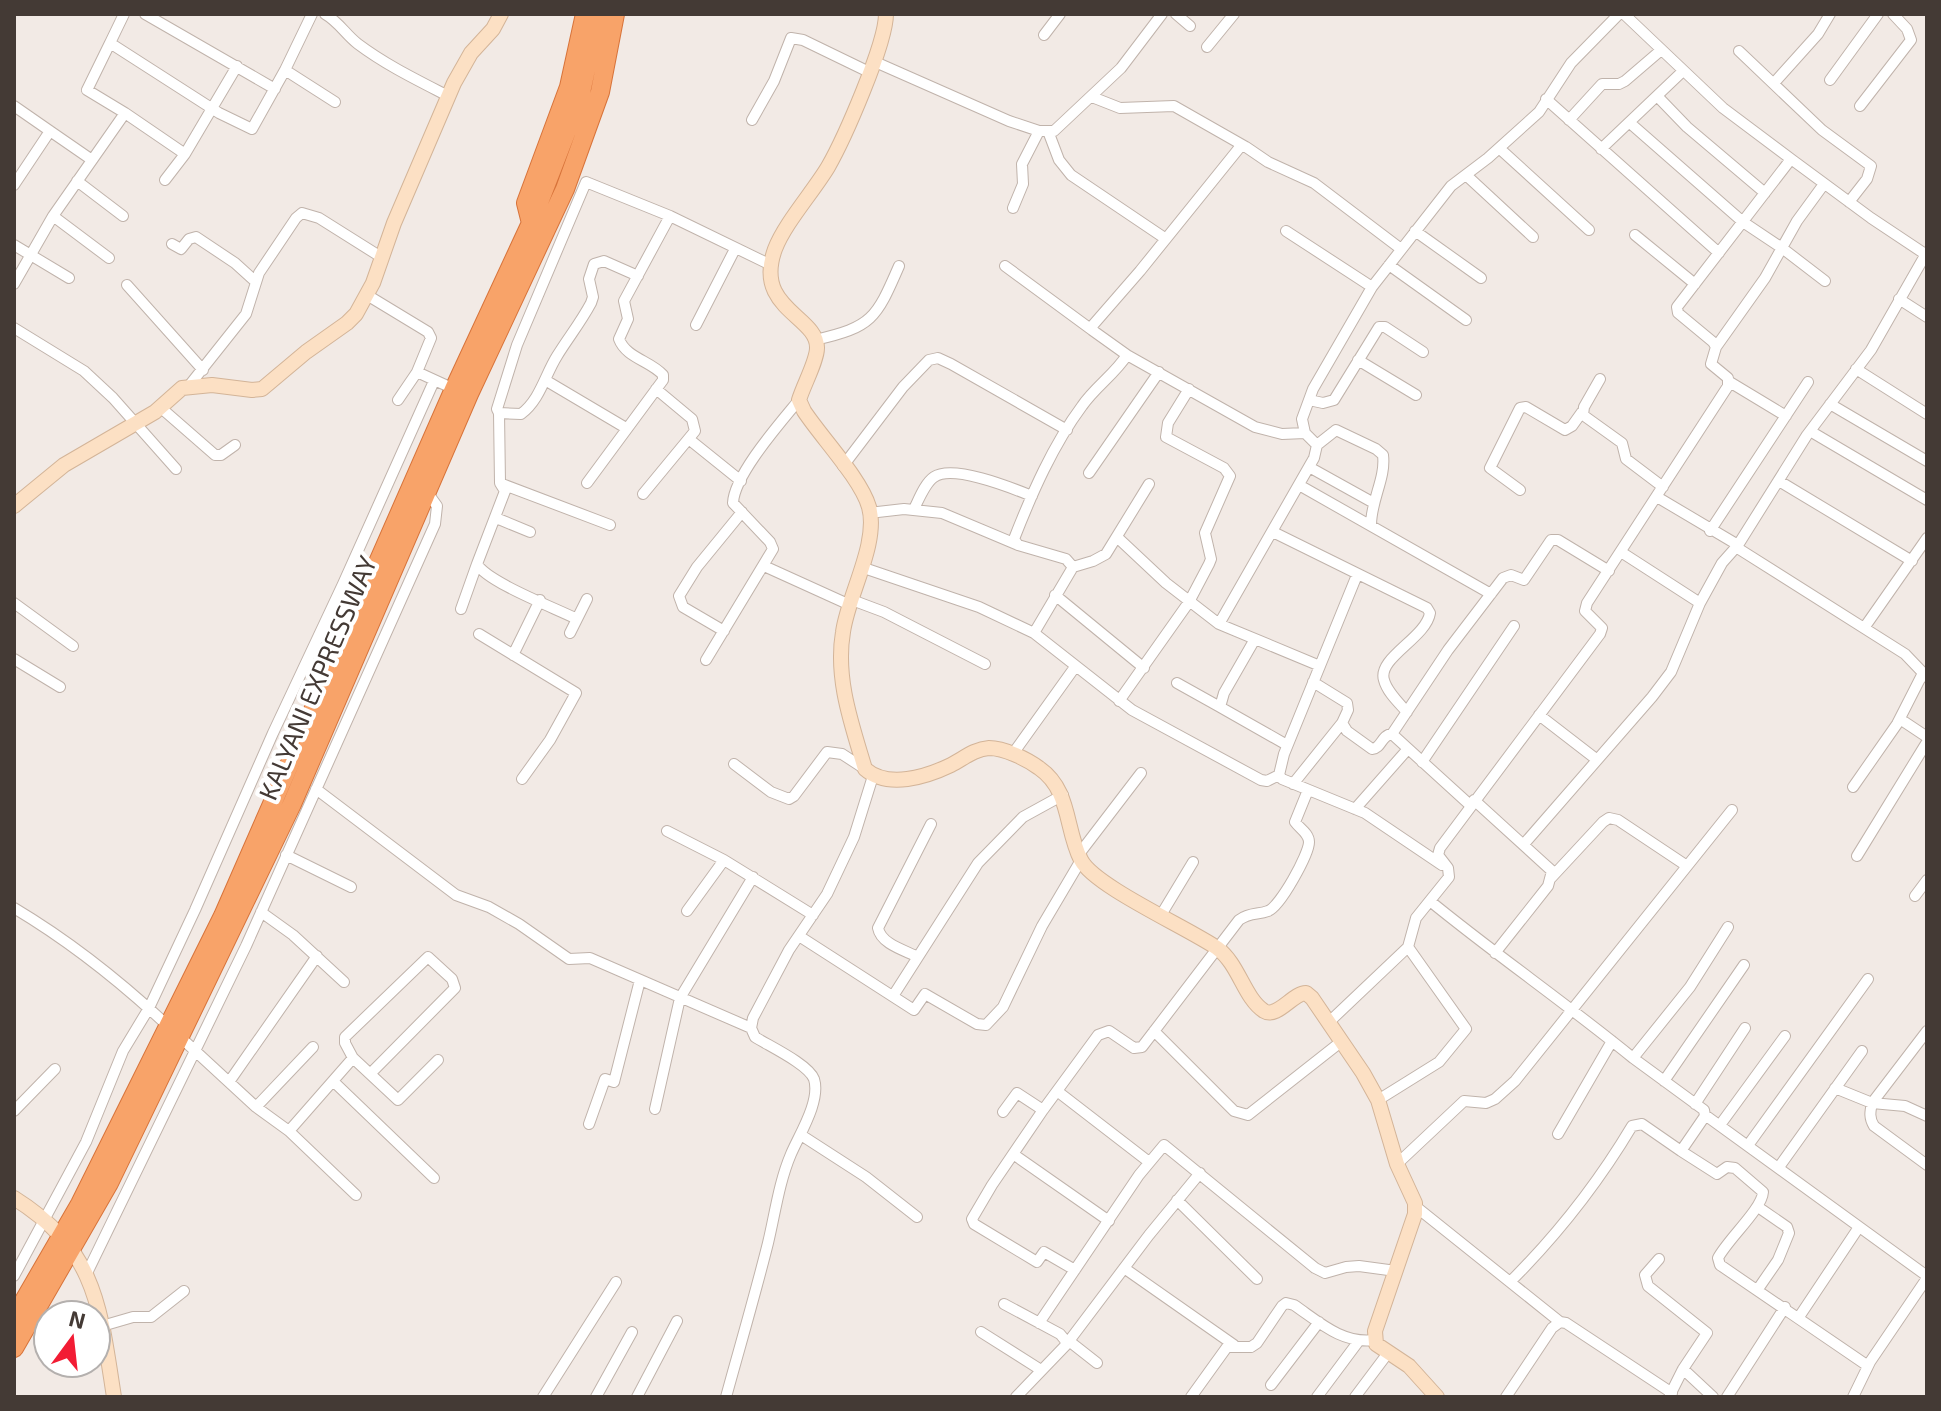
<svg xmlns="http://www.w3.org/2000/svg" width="1941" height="1411" viewBox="0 0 1941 1411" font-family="'Exo 2',sans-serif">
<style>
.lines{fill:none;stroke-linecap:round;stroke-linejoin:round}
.street-casing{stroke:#c0b3ab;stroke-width:12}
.secondary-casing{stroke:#d3b498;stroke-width:16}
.highway-casing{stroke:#d7733a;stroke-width:20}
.street{stroke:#fff;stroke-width:10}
.secondary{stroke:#fce0c4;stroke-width:14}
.highway{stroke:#f8a369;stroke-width:18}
.labels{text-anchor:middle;stroke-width:8;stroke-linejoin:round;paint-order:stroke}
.street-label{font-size:26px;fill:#443a35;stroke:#fff}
</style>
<rect width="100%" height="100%" fill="#f2eae5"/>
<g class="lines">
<g class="street-casing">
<path id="street" d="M124 14 110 43 219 113 252 129 285 70 312 14
M145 14 275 89
M325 14C339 22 346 35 358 44 386 65 417 80 448 96
M1176 14 1190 26
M1044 35 1060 14
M1207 47 1234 14
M1739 51 1822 130 1871 166 1867 179 1849 202
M873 61 1009 121 1039 131H1054L1121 68 1162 14
M285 70 335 102
M1830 80 1878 14
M1774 83 1818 34 1830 14
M1092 97 1120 108 1174 106 1246 147
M1658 97 1687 127 1765 193
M1546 99 1719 253
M14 106 50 131
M1860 106 1911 40 1907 29 1893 14
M125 113 185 154
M752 120 774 81 791 38 803 40 869 72
M1569 120 1602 84H1619L1625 81 1660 51
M1630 123 1743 222 1782 248 1825 281
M1048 131 1059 160 1071 175 1166 239
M1499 148 1589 230
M1601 149 1683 71
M1791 159 1871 218 1925 254
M1466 175 1533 237
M165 180 185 154 237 66
M77 181 123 216
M14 185 50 131 92 160
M1013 208 1023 184 1022 164 1039 131
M53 216 109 258
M1286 231 1372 287
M1415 231 1481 278
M1635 235 1695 284
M172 244 181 249 189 239 196 237 235 263 256 282
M14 245 69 278
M1927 252 1871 350 1807 435 1738 545 1739 549 1905 654 1927 677
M1389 265 1466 320
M1005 266 1092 330
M14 284 53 216 125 113 87 90 110 43
M127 285 203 370
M367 295 428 332 431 338 417 372 398 400
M1899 299 1927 317
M696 325 735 249
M14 328 84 371 113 398 176 469
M815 340C872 327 876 319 899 266
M1716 347 1765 278 1797 221 1824 184
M1127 355 1255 427 1282 434 1305 433
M1358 360 1416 395
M1856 369 1927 414
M417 372 454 389
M1600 379 1584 407 1583 415 1622 443 1626 459 1663 487
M545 380 626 428
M1728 381 1786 416
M188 387 246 314 259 273 296 218 302 213 319 218 381 257
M1309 400 1323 403 1334 400 1379 327H1385L1423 352
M1830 404 1927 461
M160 407 215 455H221L235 445
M499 413 521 414C540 400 545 375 557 356 568 338 581 322 591 303L593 297 589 279 594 264 604 261 638 276
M1810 431 1927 500
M690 440 741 481
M1317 445 1336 430 1376 449 1383 455C1386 478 1371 500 1371 525
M843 466 903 387 929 360 938 358 951 364 1067 430
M1309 467 1372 502
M1089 473 1159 372
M1779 481 1912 561
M587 483 663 380V375C651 361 626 358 619 339L628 319 624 301 670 216
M502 484 610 525
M1299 485 1491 594
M1520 490 1490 468 1520 408 1526 407 1565 430 1572 426 1582 412
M643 494 695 431 692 419 656 389
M914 509C919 499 925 483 934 477 953 464 1012 488 1032 496
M869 513 904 509 942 513 1018 545 1066 559 1073 567 1034 633
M496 518 530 532
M1710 531 1808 382
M1273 532 1427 608 1430 613C1426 638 1377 658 1384 680 1387 692 1399 703 1407 712
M1118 538 1166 583 1219 624 1320 666
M1018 545 1014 539C1032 493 1053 445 1082 406 1095 387 1115 374 1127 355L1092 330 1093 325 1140 271 1240 147H1246L1268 162 1314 183 1401 249
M1621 552 1700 603
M764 566 850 605
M861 567 979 607 1034 633 1132 710 1261 780 1267 781 1279 775
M1073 567 1093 561 1106 554 1149 484
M1357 575 1284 754 1279 775 1282 779 1365 813 1442 865
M1055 595 1144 668
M852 600 884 612 985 664
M14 603 73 646
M461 609 477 564
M577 619C555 608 487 582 477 564L505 491 500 483 499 413 497 409 517 345 586 182 670 216 771 265
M1219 624 1314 458 1317 445 1305 433 1302 419 1313 389 1372 287 1451 186 1488 158 1539 112 1571 63 1619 14
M1864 628 1927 538
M724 631 683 607 679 596 697 567 742 512
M570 633 587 599
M479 634 576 693 550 740 522 779
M1255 639 1224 693 1220 707 1287 745
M513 655 540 600
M14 659 60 687
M706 660 773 549 770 542 733 503C734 475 781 422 799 400
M1313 682 1347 703 1348 710 1342 723 1347 731 1372 749C1382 748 1381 735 1392 734L1470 805
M1177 683 1220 707
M1119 701 1189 602 1209 564 1211 559 1205 533 1230 476 1224 468 1166 437 1168 423 1189 389
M1539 715 1596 759
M1900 719 1927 737
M1392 734 1448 650 1503 578 1511 575 1524 580 1551 540H1558L1609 571
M1012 755 1075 667
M1422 762 1514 626
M734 764 771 792 789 799 794 796 827 752 842 754 865 769
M1293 784 1342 723
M1853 787 1897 724 1923 673
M316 789 456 895 489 907 519 924 569 959 590 958 751 1028
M1474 800 1552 871 1548 886 1495 953
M1355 809 1407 750
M667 831 724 860 813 915
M1524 844 1652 697 1671 672 1700 603 1722 563 1738 545 1657 497
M1079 854 1141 773
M286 855 351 887
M1857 856 1927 742
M1551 878 1603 822 1609 818 1618 820 1687 866
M1915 896 1927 880
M1430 901C1496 955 1567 1004 1633 1058
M14 908C71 942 120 981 168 1026
M687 911 724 860
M261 912 293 935 344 982
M1161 915 1193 862
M1728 927 1690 987 1633 1058 1704 1110 1705 1116 1681 1151 1717 1174 1727 1167 1735 1168 1763 1192C1762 1209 1728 1239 1718 1258L1720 1265 1868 1366
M799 936 914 1010 925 994 977 1024 986 1025 1003 1007 1042 926 1081 860
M918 957C904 950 881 944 878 928L931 824
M893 996 978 863 1023 817 1063 795
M1328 1023 1408 947 1416 918 1449 877 1448 868 1438 855 1440 848 1600 634 1602 628 1585 611 1587 603 1728 386V378L1711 364 1716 347 1713 342 1678 313 1677 307 1791 159 1723 108 1624 14
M1154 1031 1234 1111 1248 1115 1342 1041
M1927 1031 1872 1103C1870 1112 1869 1118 1874 1126L1927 1165
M179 1036 256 1107 313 1047
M353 1058 398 1100 438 1060
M1664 1081 1744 965
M229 1082 317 956
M334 1082 434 1178
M1835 1088 1872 1103 1905 1106 1927 1116
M1057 1091 1149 1162
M1378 1100 1439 1062 1466 1029 1408 947
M1695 1104 1745 1028
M256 1107 289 1131 353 1058 345 1043V1037L428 957 452 979 455 988 370 1074
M655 1109 680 998 753 877
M14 1111 55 1069
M1003 1112 1017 1093 1043 1110
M1705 1115 1927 1276
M589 1124 605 1079 614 1082 640 980
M1720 1125 1785 1036
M289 1131 356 1195
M1558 1134 1612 1041
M801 1135 866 1177 917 1217
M1749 1144 1868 979
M1013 1154 1109 1221
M1397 1164 1464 1101 1486 1103 1495 1099 1515 1081 1732 810
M1779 1167 1862 1051
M1177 1200 1257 1279
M1415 1206 1560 1322
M1659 1259 1645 1275 1648 1286 1707 1333 1683 1369 1670 1395
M1124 1268 1234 1345
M1075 1270 1044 1252 1037 1262 974 1224 972 1219 992 1185 1043 1110 1098 1035 1109 1031 1134 1048 1142 1047 1239 920C1250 912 1258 915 1268 911 1280 907 1309 854 1309 842 1309 833 1299 828 1295 822L1308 790
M87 1273 246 946 435 524 437 506 427 492
M14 1276 86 1142 123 1051 149 1008 195 910 273 733 343 584 434 381
M1511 1281C1558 1234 1598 1183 1632 1126L1642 1124 1681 1151
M1758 1289 1778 1260 1789 1233 1787 1227 1758 1207
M1004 1304 1060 1334 1065 1340 1066 1345 1016 1397
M1799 1317 1859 1227
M1039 1323 1139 1175 1164 1145 1315 1268 1325 1273 1346 1267 1359 1266 1396 1271
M102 1326 133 1317H151L184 1291
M981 1332 1041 1370
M1069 1341 1097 1363
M1066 1345 1149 1235 1200 1173
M1683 1369 1713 1397
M1271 1385 1319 1322
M543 1397 616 1282
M596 1397 632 1332
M637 1397 677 1321
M726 1397C740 1346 755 1295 768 1243 775 1214 779 1182 791 1154 799 1135 821 1101 814 1079 808 1064 769 1046 755 1037L751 1028 753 1018 789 950 827 894 854 837 873 776
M1191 1397 1227 1347H1251L1257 1343 1282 1306 1286 1303 1294 1305C1319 1322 1342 1344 1374 1340
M1317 1397 1358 1342
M1355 1397 1388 1353
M1506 1397 1552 1328 1560 1322 1566 1323 1672 1393
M1727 1397 1785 1307
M1853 1397 1870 1362 1927 1278"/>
</g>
<g class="secondary-casing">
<path id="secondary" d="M886 14C886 44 844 139 828 167 813 192 785 223 775 249 753 309 818 316 817 348 817 361 803 386 799 400L804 411C821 437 861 479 869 507 879 543 848 595 843 632 835 679 852 725 865 769 888 789 926 777 951 765 963 759 974 749 989 748 1004 748 1027 759 1039 768 1071 790 1065 829 1081 860 1094 886 1188 928 1217 948 1239 964 1244 998 1264 1011 1277 1019 1293 993 1306 993L1312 998 1363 1073 1378 1100 1397 1164 1415 1203V1214L1375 1331 1376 1344 1409 1366 1437 1397
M14 506 64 465 155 412 182 388 212 385 252 390 262 389 306 352 347 323 356 314 373 283 394 223 454 83 471 53 493 29 501 14
M14 1198C97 1250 100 1308 114 1397"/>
</g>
<g class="highway-casing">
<path id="highway" d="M531 223 526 203 569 87 585 14
M14 1318 80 1204 223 916 454 389 531 223 580 97 598 14
M14 1348 109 1183 292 804 469 394 565 189 600 92 615 14"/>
</g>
<use href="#street" class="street"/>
<use href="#secondary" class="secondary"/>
<use href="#highway" class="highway"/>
</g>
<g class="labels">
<g class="street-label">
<text transform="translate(318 678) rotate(-67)" y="9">KALYANI EXPRESSWAY</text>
</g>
</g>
<rect width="1941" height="1411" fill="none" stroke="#443a35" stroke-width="32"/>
<g transform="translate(72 1339) rotate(15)"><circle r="38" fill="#ffffff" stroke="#b4b0ae" stroke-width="2"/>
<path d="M0-6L14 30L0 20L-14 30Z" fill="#f21c34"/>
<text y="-12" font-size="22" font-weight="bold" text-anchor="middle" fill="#443a35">N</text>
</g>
</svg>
